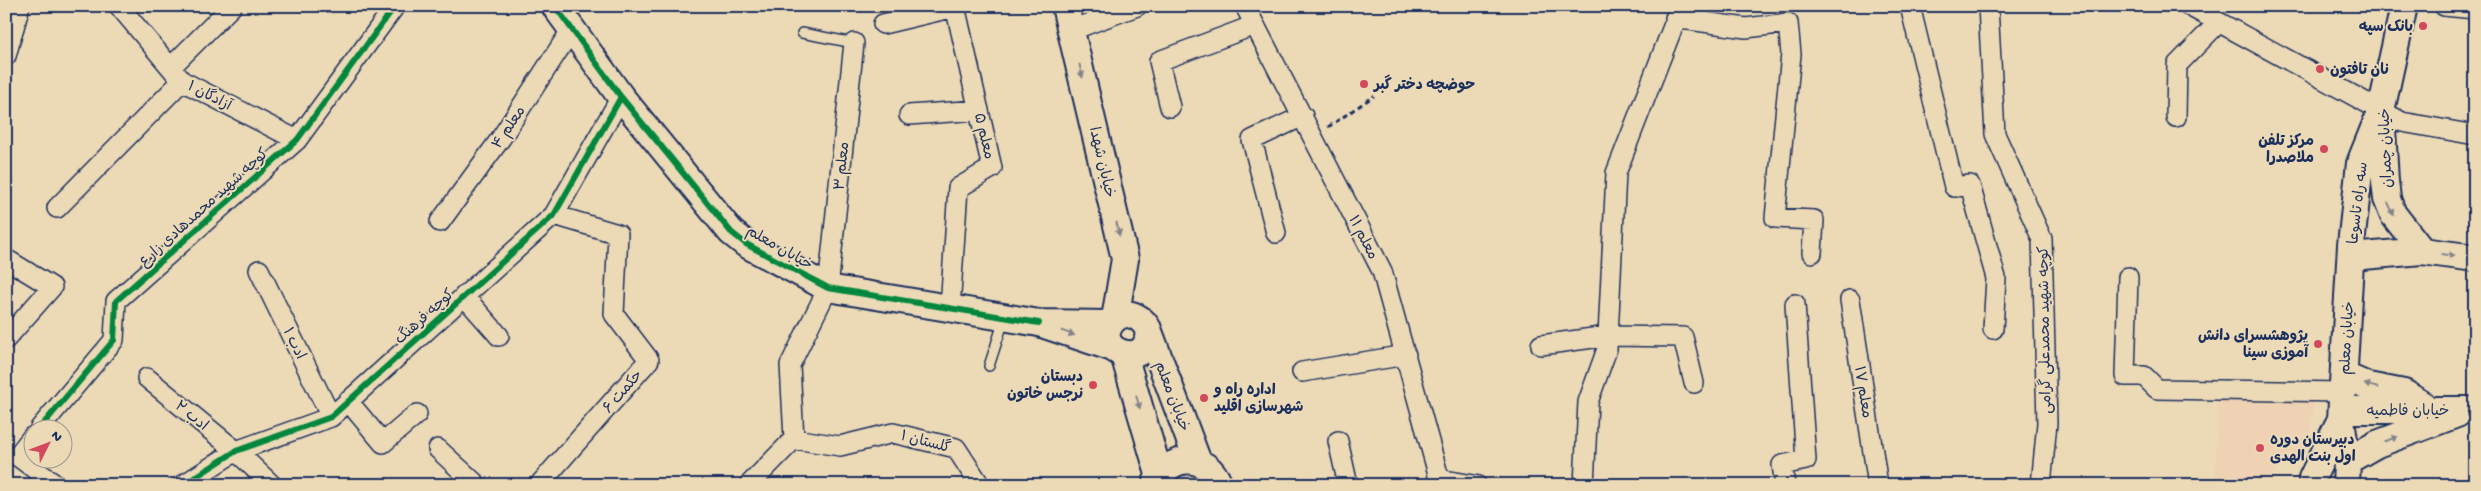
<svg xmlns="http://www.w3.org/2000/svg" width="2481" height="491" viewBox="0 0 2481 491" font-family="'Gochi Hand','Playpen Sans Arabic',sans-serif">
<style>
.built{fill:#efd1b4}
.lines{fill:none;stroke-linecap:round;stroke-linejoin:round}
.lane-casing{stroke:#1b2f5e;stroke-width:12}
.street-casing{stroke:#1b2f5e;stroke-width:22}
.secondary-casing{stroke:#1b2f5e;stroke-width:30}
.path{stroke:#1b2f5e;stroke-width:3;stroke-dasharray:5 4;stroke-linecap:butt}
.lane{stroke:#ecdab7;stroke-width:9}
.street{stroke:#ecdab7;stroke-width:19}
.secondary{stroke:#ecdab7;stroke-width:26}
.quiet{stroke:#4fa44a;stroke-width:5;stroke-dasharray:10 5;stroke-linecap:butt}
.cycleway-casing{stroke:#ecdab7;stroke-width:9}
.cycleway{stroke:#00873e;stroke-width:6}
.oneway{fill:#84848a}
.poi-dot{fill:#d1495b;stroke:#ecdab7;stroke-width:2}
.labels{text-anchor:middle;stroke-width:4;stroke-linejoin:round;paint-order:stroke}
.poi-label{font-size:15px;font-weight:bold;fill:#1b2f5e;stroke:#ecdab7;text-anchor:end}
.street-label{font-size:15px;fill:#1b2f5e;stroke:#ecdab7}
</style>
<rect width="100%" height="100%" fill="#ecdab7"/>
<filter id="ink" filterUnits="userSpaceOnUse"><feTurbulence type="fractalNoise" baseFrequency=".02" numOctaves="2"/><feDisplacementMap in="SourceGraphic" scale="10" xChannelSelector="R" yChannelSelector="G"/><feConvolveMatrix kernelMatrix="1 2 1 2 8 2 1 2 1" color-interpolation-filters="sRGB"/></filter>
<g filter="url(#ink)">
<path class="built" d="M2218 396 2314 402 2309 440 2299 455 2258 483 2215 485Z"/>
<g class="lines">
<g class="lane-casing">
<path id="lane" d="M802 33 854 43
M989 366 1004 320
M1438 474 1479 481 1483 485"/>
</g>
<g class="street-casing">
<path id="street" d="M119 6 182 81 297 140
M1245 6 1382 271 1438 474 1437 485
M1910 6 1954 187 1970 185 1996 278 1993 329
M1988 6 1995 134 2042 239 2047 423 2041 485
M2189 6 2402 122 2475 135
M2444 6 2475 9
M1675 18 1746 28 1788 23 1791 54 1775 218 1814 220 1812 253
M883 24 955 7
M1072 30 1137 6
M6 56 20 6
M171 67 232 6
M1170 107 1159 61 1255 25
M909 115 979 110
M2176 117 2177 65 2218 23
M57 208 182 81
M440 222 501 138 572 29
M1276 233 1252 140 1303 116
M6 259 52 287 6 339
M259 270 331 417
M2128 277 2125 376H2144L2157 389 2343 392
M464 296 499 336
M1850 300 1878 485
M950 309 958 188 992 168 955 6
M1541 345 1608 336 1683 337 1694 383
M1302 372 1406 355
M147 378 236 451 272 485
M348 401 383 443 417 414
M40 428 114 340 116 301 297 140 395 6
M32 437 17 456 56 485
M794 439 840 446 893 433 956 448 980 485
M1338 441 1348 485
M438 449 477 485
M183 485 236 451 331 417 554 215 621 97
M539 485 649 360 614 314 618 234 554 215
M749 485 794 439 790 365 828 288 854 43
M1584 485 1588 402 1607 349 1608 336 1616 173 1681 6
M1785 485 1782 465 1806 460 1795 304"/>
</g>
<g class="secondary-casing">
<path id="secondary" d="M555 6 621 97 731 232 746 244 828 288 1039 323
M1065 6 1125 259 1115 319
M2404 6 2381 111 2385 181 2387 199 2393 214 2422 251
M2351 257 2422 251 2475 258
M1110 324 1039 323 1113 348
M1148 329C1153 372 1090 353 1111 323 1122 307 1141 315 1148 329L1198 462
M1124 355 1159 474
M2345 376 2368 386 2404 393 2423 405
M2342 410H2475
M2347 461 2377 444 2457 414
M2312 478 2341 419
M1155 485C1168 453 1207 452 1219 485
M2346 485 2347 461 2341 419 2351 245 2360 163 2381 111"/>
</g>
<path class="path" d="M1328 127 1374 96"/>
<use href="#lane" class="lane"/>
<use href="#street" class="street"/>
<use href="#secondary" class="secondary"/>
<path class="quiet" d="M2444 6 2475 9"/>
<g class="cycleway-casing">
<path id="cycleway" d="M555 6 621 97 731 232 746 244 828 288 1039 323
M40 428 114 340 116 301 297 140 395 6
M183 485 236 451 331 417 554 215 621 97"/>
</g>
<use href="#cycleway" class="cycleway"/>
</g>
<defs><path id="oneway-solid" d="M-6-.8H1V-3.2L6.5 0L1 3.2V.8H-6Z" transform="scale(1.25)"/></defs>
<g class="oneway">
<use href="#oneway-solid" transform="translate(1081 71) rotate(77)"/>
<use href="#oneway-solid" transform="translate(2391 209) rotate(66)"/>
<use href="#oneway-solid" transform="translate(1118 229) rotate(77)"/>
<use href="#oneway-solid" transform="translate(2448 255) rotate(7)"/>
<use href="#oneway-solid" transform="translate(1068 333) rotate(19)"/>
<use href="#oneway-solid" transform="translate(2371 386) rotate(-164)"/>
<use href="#oneway-solid" transform="translate(1138 402) rotate(74)"/>
<use href="#oneway-solid" transform="translate(2391 439) rotate(-20)"/>
</g>
</g>
<g class="poi-dot">
<circle cx="2423" cy="26" r="5"/>
<circle cx="2320" cy="69" r="5"/>
<circle cx="1364" cy="84" r="5"/>
<circle cx="2324" cy="149" r="5"/>
<circle cx="2318" cy="344" r="5"/>
<circle cx="1093" cy="385" r="5"/>
<circle cx="1204" cy="398" r="5"/>
<circle cx="2260" cy="448" r="5"/>
</g>
<g class="labels">
<g class="poi-label">
<text x="2413" y="31">بانک سپه</text>
<text x="2330" y="74" text-anchor="start">نان تافتون</text>
<text x="1374" y="89" text-anchor="start">حوضچه دختر گبر</text>
<text x="2314" y="145">مرکز تلفن<tspan x="2314" dy="17">ملاصدرا</tspan></text>
<text x="2308" y="340">پژوهشسرای دانش<tspan x="2308" dy="17">آموزی سینا</tspan></text>
<text x="1083" y="381">دبستان<tspan x="1083" dy="17">نرجس خاتون</tspan></text>
<text x="1214" y="394" text-anchor="start">اداره راه و<tspan x="1214" dy="17">شهرسازی اقلید</tspan></text>
<text x="2270" y="444" text-anchor="start">دبیرستان دوره<tspan x="2270" dy="17">اول بنت الهدی</tspan></text>
</g>
<g class="street-label">
<text transform="translate(210 95) rotate(27)" y="5">آزادگان ۱</text>
<text transform="translate(508 127) rotate(-56)" y="5">معلم ۴</text>
<text transform="translate(985 136) rotate(77)" y="5">معلم ۵</text>
<text transform="translate(2385 148) rotate(-92)" y="5">خیابان چمران</text>
<text transform="translate(1103 162) rotate(77)" y="5">خیابان شهدا</text>
<text transform="translate(841 166) rotate(-84)" y="5">معلم ۳</text>
<text transform="translate(2357 203) rotate(-83)" y="5">سه راه تاسوعا</text>
<text transform="translate(203 207) rotate(-42)" y="5">کوچه شهید محمدهادی زارع</text>
<text transform="translate(1364 237) rotate(63)" y="5">معلم ۱۱</text>
<text transform="translate(780 247) rotate(30)" y="5">خیابان معلم</text>
<text transform="translate(424 316) rotate(-42)" y="5">کوچه فرهنگ</text>
<text transform="translate(2044 330) rotate(-91)" y="5">کوچه شهید محمدعلی گرامی</text>
<text transform="translate(2346 338) rotate(-87)" y="5">خیابان معلم</text>
<text transform="translate(295 343) rotate(64)" y="5">ادب ۱</text>
<text transform="translate(622 391) rotate(-49)" y="5">حکمت ۶</text>
<text transform="translate(1864 392) rotate(81)" y="5">معلم ۱۷</text>
<text transform="translate(1173 396) rotate(69)" y="5">خیابان معلم</text>
<text x="2408" y="415">خیابان فاطمیه</text>
<text transform="translate(192 415) rotate(39)" y="5">ادب ۲</text>
<text transform="translate(926 441) rotate(15)" y="5">گلستان ۱</text>
</g>
</g>
<rect width="2481" height="491" fill="none" stroke="#ecdab7" stroke-width="25"/>
<rect x="12" y="12" width="2456" height="466" fill="none" stroke="#1b2f5e" stroke-width="2" filter="url(#ink)"/>
<g transform="translate(48 444) rotate(48)"><circle r="24" fill="#ecdab7" stroke="#989693"/>
<path d="M0-4L9 19L0 12L-9 19Z" fill="#d1495b"/>
<text y="-8" font-size="14" font-weight="bold" text-anchor="middle" fill="#1b2f5e">N</text>
</g>
</svg>
